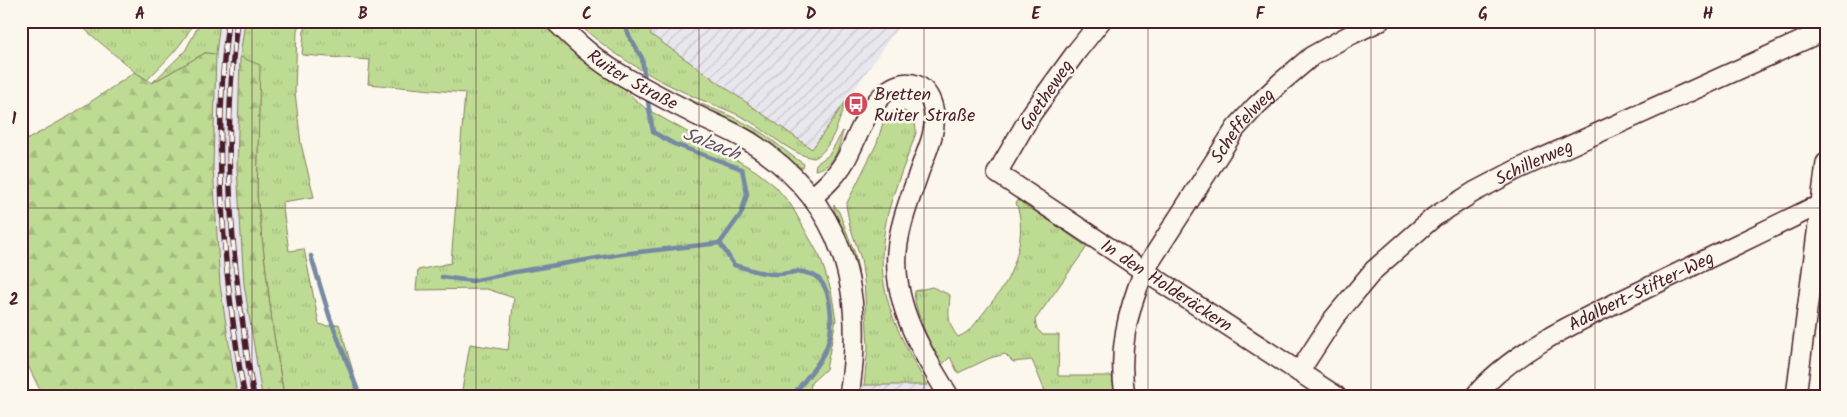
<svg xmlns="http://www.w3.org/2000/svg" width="1847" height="417" viewBox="0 0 1847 417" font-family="Kalam,sans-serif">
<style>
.built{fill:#e9e7ee}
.industrial{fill:url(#industrial-furrows)}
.grass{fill:url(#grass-tufts);stroke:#847d5f}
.forest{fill:url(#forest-firs);stroke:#847d5f}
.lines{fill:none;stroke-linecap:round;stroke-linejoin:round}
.stream{stroke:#7589a3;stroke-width:4.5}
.minor-casing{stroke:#4a1f2b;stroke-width:22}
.minor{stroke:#fbf7ec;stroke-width:19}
.rail-casing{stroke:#4a1f2b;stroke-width:5.5}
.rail{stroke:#fbf7ec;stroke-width:4;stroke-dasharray:11;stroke-linecap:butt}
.grid{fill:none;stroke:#4a1f2b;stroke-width:1;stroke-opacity:0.55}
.labels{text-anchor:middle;stroke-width:5;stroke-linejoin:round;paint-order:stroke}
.street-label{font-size:18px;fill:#4a1f2b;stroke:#fbf7ec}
.poi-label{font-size:18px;fill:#4a1f2b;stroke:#fbf7ec;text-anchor:start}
.water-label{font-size:19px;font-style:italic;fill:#605467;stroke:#fbf7ec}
.neatline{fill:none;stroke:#4a1f2b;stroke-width:2}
.grid-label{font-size:16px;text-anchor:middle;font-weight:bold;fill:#4a1f2b}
</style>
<defs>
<pattern id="industrial-furrows" width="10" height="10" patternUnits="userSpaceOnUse" patternTransform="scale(1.25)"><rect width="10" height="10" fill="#e9e7ee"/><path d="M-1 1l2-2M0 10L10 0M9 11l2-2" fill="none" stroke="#c9c6cc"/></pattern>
<pattern id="grass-tufts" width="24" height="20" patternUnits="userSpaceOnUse" patternTransform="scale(1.25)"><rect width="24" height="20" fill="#bedb93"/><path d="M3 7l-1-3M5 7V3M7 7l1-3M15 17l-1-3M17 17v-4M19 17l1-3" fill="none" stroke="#a5bc7f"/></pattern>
<pattern id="forest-firs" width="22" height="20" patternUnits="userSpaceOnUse" patternTransform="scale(1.25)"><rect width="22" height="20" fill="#bedb93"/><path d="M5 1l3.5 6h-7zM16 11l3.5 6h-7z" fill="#a5bc7f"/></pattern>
</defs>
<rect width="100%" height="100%" fill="#fbf7ec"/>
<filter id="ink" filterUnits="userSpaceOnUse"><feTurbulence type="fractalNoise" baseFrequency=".02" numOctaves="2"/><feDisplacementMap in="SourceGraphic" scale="10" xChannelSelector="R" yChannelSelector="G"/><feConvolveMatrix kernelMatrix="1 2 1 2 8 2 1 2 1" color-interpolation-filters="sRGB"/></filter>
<g filter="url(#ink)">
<path class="built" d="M220 21H245L240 57 237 168 244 284 262 396H237L220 285 213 167 216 54Z"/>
<path class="industrial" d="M660 21H902L812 150 650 34Z
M860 385H927L934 396H859Z"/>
<path class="grass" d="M75 21H194C184 45 165 61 147 80L135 72Z
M201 21H220L216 54 205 53 152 83 185 51Z
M245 21H301L297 30 295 92 301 144 314 197 282 202 289 251 304 249 319 324 327 326 339 324 359 392 387 396H284L273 330 257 196 259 94 240 57Z
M309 21H545L645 108 756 171 775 186 791 205 820 257 831 290 836 320 826 369 811 383 809 396H461L470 344 508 350 514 298 487 289 416 290 418 270 451 263 465 93 368 84 370 60 302 55 304 31Z
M564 21H569C600 51 644 80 684 97 707 107 732 115 754 128 772 138 786 153 804 164L803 168H801L755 132 659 87 600 51Z
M575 21H660L650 34 812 149 846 101C840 118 831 151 814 158 790 155 766 129 744 118 726 108 706 103 688 94 648 76 607 51 575 21Z
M899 110C911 111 916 121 916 133 905 166 888 200 884 234 875 293 899 336 927 385H864L868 347 864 280 861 259 850 226 846 205 877 143 885 116 891 112Z
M843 131C839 148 835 167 815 170L816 164 829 155Z
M1019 200 1033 206 1046 218 1087 247 1035 320 1037 329 1043 335H1059L1058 376H1112L1115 396H1047L1032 360 1013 362 1005 354 990 358 958 373 950 357 942 365C934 352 911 306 915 291L932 287 950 295C949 313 946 322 958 337 971 332 976 322 985 311 992 302 1000 292 1006 282 1018 259 1026 228 1016 203Z
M834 205 839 212 854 251 858 269 862 305V338L856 276 852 253 834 210Z"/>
<path class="forest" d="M205 53 216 54 213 167 220 285 237 396H43L21 352V143L71 115 135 72 152 83Z
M240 57 260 65 257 196 273 330 284 396H262L244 284 237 168Z"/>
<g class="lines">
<path class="stream" d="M623 21 630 38 642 58 645 81
M647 96 653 132 674 144 742 169 747 194 741 214 720 243 734 265C749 269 764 275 779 274 795 274 795 268 813 275 822 279 827 291 829 300 837 343 823 358 797 390
M311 256 330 318 360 396
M442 277 472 281 515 272 621 254 720 243"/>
<g class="minor-casing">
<g id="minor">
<path id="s1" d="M555 21C572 38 590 55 610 68 637 85 667 100 696 115 714 124 733 131 750 142 844 202 866 290 849 396"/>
<path id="s2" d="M1101 21 1077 51 1032 113 997 173 1144 271 1336 396"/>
<path d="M813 197C825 186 837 175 845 161 858 138 865 110 886 92 908 74 930 85 934 113 937 135 923 158 917 178 909 201 899 227 897 252 893 305 922 353 949 396"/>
<path id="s3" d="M1299 372 1334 318 1374 270 1434 217 1474 192 1516 170 1826 30"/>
<path id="s4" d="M1125 396C1118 350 1127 313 1144 271L1236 128 1256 106 1280 83 1312 56 1348 36 1380 21"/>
<path id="s5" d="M1475 396C1513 349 1591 315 1645 289 1700 262 1755 236 1810 209L1819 207"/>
<path d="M1796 396 1826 163"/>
</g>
</g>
<use href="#minor" class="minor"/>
<g class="rail-casing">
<path id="rail" d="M228 21C215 125 220 233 235 336 238 356 240 376 245 396
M237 21C224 124 228 230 244 332 247 353 249 375 254 396"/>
</g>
<use href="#rail" class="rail"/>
</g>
</g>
<path class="grid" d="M252 21V396M476 21V396M699 21V396M924 21V396M1148 21V396M1371 21V396M1595 21V396M21 208H1826"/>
<defs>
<g id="bus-disc" transform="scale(1.25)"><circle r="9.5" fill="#d1495b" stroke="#fbf7ec"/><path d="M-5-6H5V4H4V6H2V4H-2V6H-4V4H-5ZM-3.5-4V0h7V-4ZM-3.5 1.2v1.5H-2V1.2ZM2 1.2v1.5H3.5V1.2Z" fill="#fff"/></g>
</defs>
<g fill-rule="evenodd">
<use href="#bus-disc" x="856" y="104"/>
</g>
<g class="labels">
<g class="street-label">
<text dy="6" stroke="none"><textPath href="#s1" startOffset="98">Ruiter Straße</textPath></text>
<text transform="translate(1046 95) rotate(-56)" y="6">Goetheweg</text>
<text dy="6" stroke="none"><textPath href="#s4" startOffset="304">Scheffelweg</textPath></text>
<text dy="6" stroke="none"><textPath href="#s3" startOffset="321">Schillerweg</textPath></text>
<text dy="6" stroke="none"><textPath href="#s2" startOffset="388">In den Holderäckern</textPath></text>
<text dy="6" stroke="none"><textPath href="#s5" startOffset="198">Adalbert-Stifter-Weg</textPath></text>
</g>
<g class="poi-label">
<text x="874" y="100">Bretten<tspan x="874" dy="21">Ruiter Straße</tspan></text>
</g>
<g class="water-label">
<text transform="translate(712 143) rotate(22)" y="7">Salzach</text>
</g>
</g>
<rect width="1847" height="417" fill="none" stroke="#fbf7ec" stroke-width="55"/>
<rect x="28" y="28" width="1792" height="362" class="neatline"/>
<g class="grid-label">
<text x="140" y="19">A</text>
<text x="363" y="19">B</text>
<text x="587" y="19">C</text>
<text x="811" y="19">D</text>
<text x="1036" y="19">E</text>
<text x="1260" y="19">F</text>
<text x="1483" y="19">G</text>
<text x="1708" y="19">H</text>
<text x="14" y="124">1</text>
<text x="14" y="305">2</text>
</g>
</svg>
